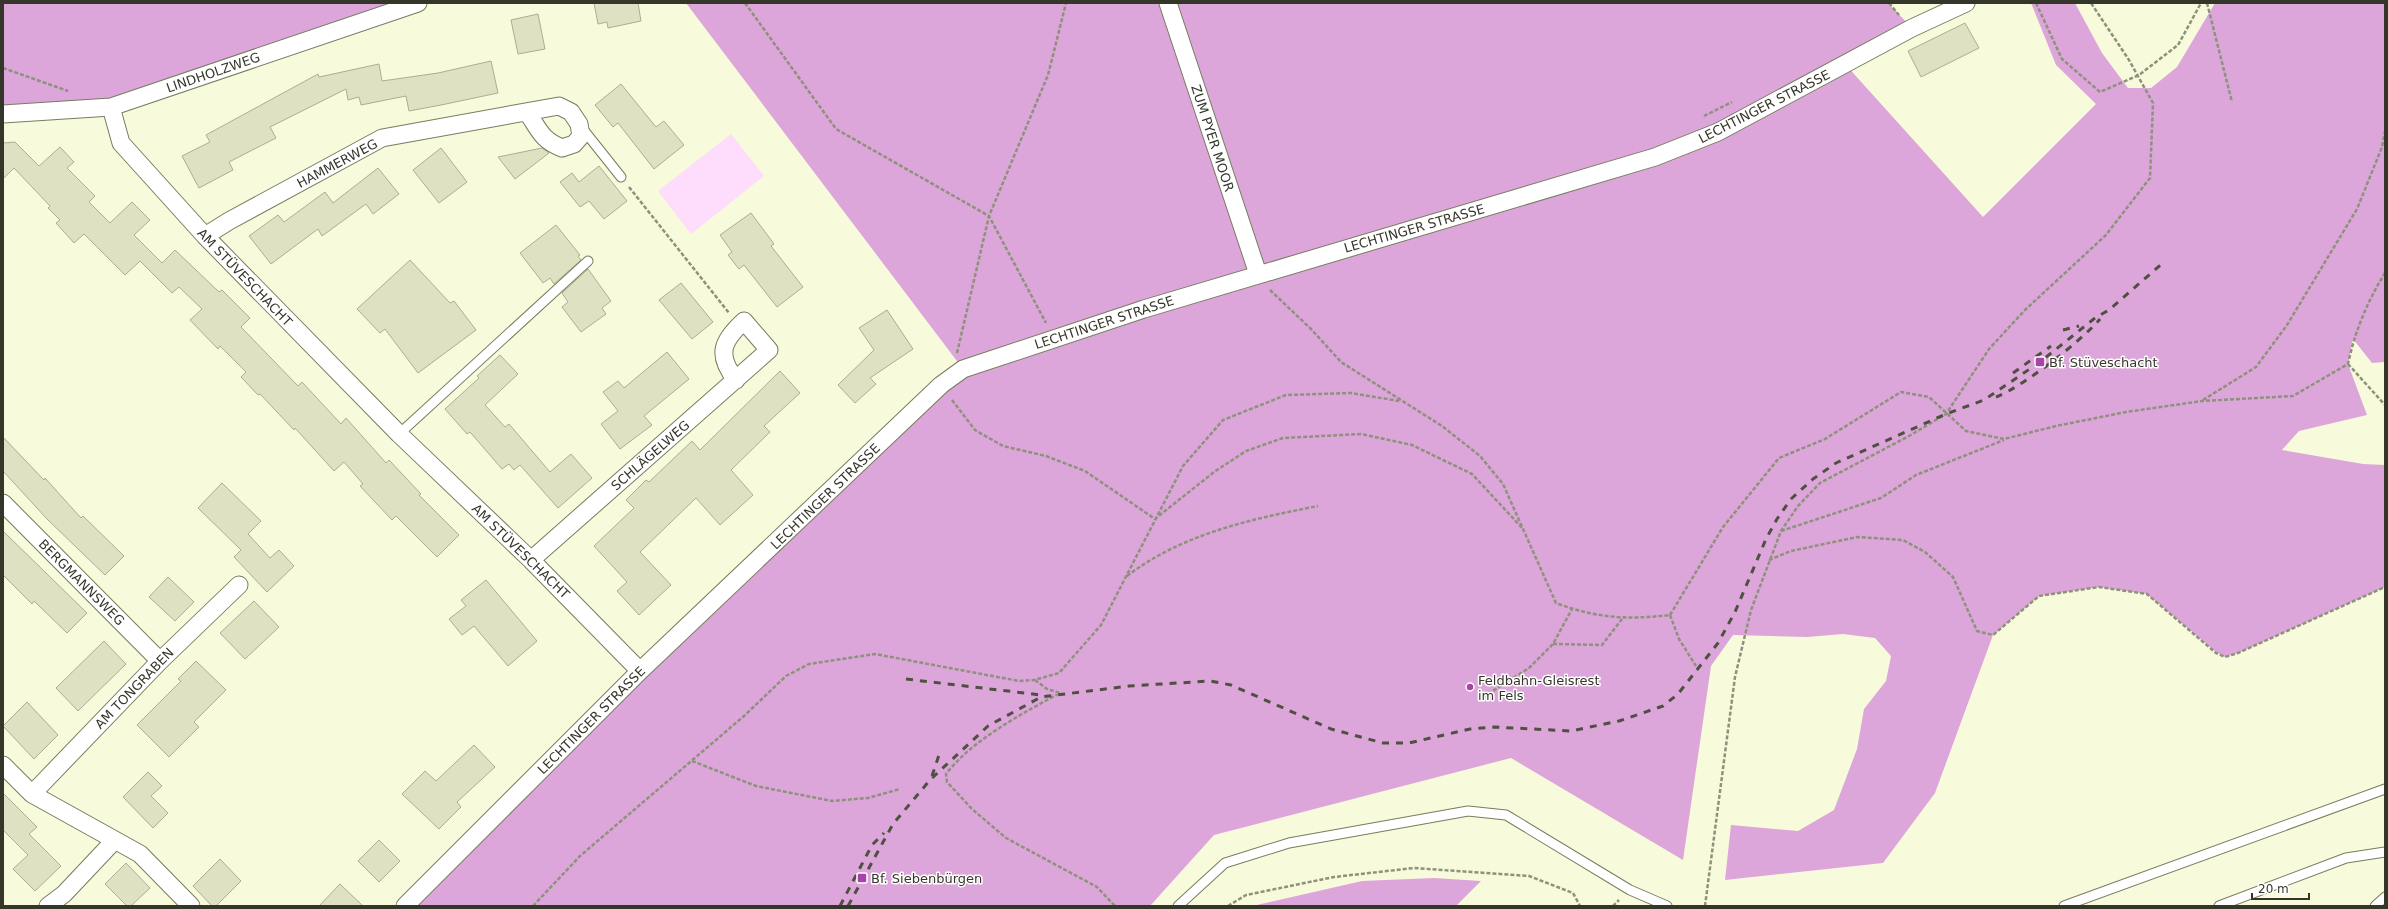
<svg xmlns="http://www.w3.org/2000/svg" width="2388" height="909" viewBox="0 0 2388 909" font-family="'DejaVu Sans',sans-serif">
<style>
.green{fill:#fedcfc}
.forest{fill:#dda6da}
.building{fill:#dee1c2;stroke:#abaf90}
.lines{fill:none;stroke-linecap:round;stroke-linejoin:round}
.lane-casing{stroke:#787c5f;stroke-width:11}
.street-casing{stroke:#787c5f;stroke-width:19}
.path{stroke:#8e917c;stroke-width:2.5;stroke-dasharray:4 2;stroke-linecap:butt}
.lane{stroke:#fff;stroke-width:9}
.street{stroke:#fff;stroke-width:17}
.rail{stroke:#4f5042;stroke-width:3;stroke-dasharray:7 7;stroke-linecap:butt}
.poi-dot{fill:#a843a8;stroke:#fff;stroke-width:1.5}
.labels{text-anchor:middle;stroke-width:3;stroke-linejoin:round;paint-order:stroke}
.street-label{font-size:13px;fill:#35362a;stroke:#fff}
.poi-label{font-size:13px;fill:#35362a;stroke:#fff;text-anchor:start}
</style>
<rect width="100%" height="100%" fill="#f7fbdb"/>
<path class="green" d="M731 134 764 176 691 234 658 191Z"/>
<path class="forest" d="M3 3H423L111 107 3 113Z
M686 3H1888L1912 28 1845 64 1983 217 2096 104 2056 65 2031 3H2075L2102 53 2128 88H2151L2177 67 2215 3H2385V362L2372 363 2353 339 2348 364 2367 415 2299 431 2282 450 2363 464 2385 465V587L2238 653 2225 657 2216 652 2147 594 2099 587 2039 596 1993 635 1935 793 1883 863 1725 880 1731 825 1798 831 1834 810 1857 749 1864 709 1886 681 1891 656 1875 638 1843 634 1807 637 1733 635 1711 666 1683 860 1511 758 1214 835 1150 906H405L963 369Z
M1434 878 1481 881 1456 906H1252L1362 881Z"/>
<path class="building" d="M594 3H638L641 21 608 28 607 22 598 24Z
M538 14 545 49 518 54 511 20Z
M1965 23 1979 48 1921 77 1908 51Z
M491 61 498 93 441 105 409 111 406 96 361 105 359 97 348 100 346 89 270 127 276 138 229 162 233 170 199 188 182 156 210 142 206 135 318 74 319 77 379 64 382 81 438 73Z
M621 84 656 127 664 121 684 145 654 169 618 123 613 127 595 105Z
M15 142 39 166 60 147 74 162 67 168 95 196 89 202 110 223 132 202 150 220 134 235 162 263 175 250 219 292 222 290 250 318 241 327 298 386 302 382 341 424 346 418 386 463 389 460 421 494 419 495 459 535 437 557 396 516 392 520 360 486 363 484 344 462 334 471 295 428 294 430 260 394 258 395 241 377 246 372 220 346 218 349 190 320 202 309 179 287 172 293 140 261 125 275 84 234 74 243 56 223 60 220 48 208 50 206 14 168 3 179V143Z
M441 148 467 182 439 203 413 170Z
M542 148 549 153 515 179 498 157Z
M599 166 627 201 604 219 589 201 580 207 560 182 572 173 579 182Z
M378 168 399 194 373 214 366 204 322 236 318 229 271 264 249 236 278 215 284 222 325 192 333 203Z
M751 213 774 244 771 246 803 287 777 307 744 265 739 269 728 255 732 252 720 235Z
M556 225 580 255 578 256 581 260 554 284 550 278 543 283 520 253Z
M410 260 450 303 454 301 476 330 418 373 385 329 380 333 357 309Z
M588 269 611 301 602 308 606 314 581 332 562 307 568 302 562 293Z
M681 283 713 322 692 339 659 300Z
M887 310 913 349 870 378 876 384 855 403 838 385 874 350 859 328Z
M667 352 689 379 644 416 652 425 620 449 601 424 618 411 603 392 618 381 624 388Z
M500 355 518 374 485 405 505 427 509 424 550 472 571 454 592 478 558 508 520 465 514 470 509 464 502 469 470 432 467 434 445 409 479 378 477 376Z
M780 371 800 393 764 426 770 432 731 470 753 495 720 525 696 498 640 552 671 585 639 615 617 591 627 582 594 546 634 508 626 500 646 480 649 482 692 441 700 450Z
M3 437 44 480 45 478 81 518 83 516 124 556 105 575 47 519 3 471Z
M222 483 261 521 248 534 270 558 279 550 294 566 267 592 234 557 241 550 198 508Z
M3 531 87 613 67 633 34 601 32 604 3 575Z
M168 577 194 602 175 621 149 597Z
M486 580 537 641 508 666 474 626 462 635 449 619 466 606 461 600Z
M254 601 279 627 245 659 220 633Z
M104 641 126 664 78 711 56 688Z
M196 661 226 690 194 722 199 727 169 757 137 725 181 681 178 679Z
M27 702 58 735 34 759 3 726Z
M474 745 495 767 457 802 461 807 439 829 402 794 425 771 436 781Z
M148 772 162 786 151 796 168 813 153 828 123 797Z
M3 793 37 827 29 834 61 866 35 891 13 869 28 855 3 830Z
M379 840 400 861 379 882 358 861Z
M220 859 241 881 216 906H212L193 886Z
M126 863 150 888 131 906H127L105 884Z
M340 884 363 906H319Z"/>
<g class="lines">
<g class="lane-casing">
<path id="lane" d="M582 128 621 177
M399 434 588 261
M1178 906 1225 863 1289 843 1468 811 1506 815 1630 890 1667 906
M2064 906 2385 789
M2219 906 2346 858 2385 852
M2375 906 2385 897"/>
</g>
<g class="street-casing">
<path id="street" d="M1168 3 1258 274
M111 107 121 143 205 236 399 434 531 560 640 671
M3 114 111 107 418 3
M205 236 229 221 382 138 559 106 571 112 579 124 581 136 574 144 562 148C541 140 539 129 527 112
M3 503 160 661
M531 560 769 350 744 321C722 341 716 355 736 380
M3 765 32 794 140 854 191 906
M32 794 160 661 239 585
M48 906 64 894 114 841
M405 906 640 671 941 385 963 369 1144 309 1655 157 1718 132 1912 28 1966 3"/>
</g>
<path class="path" d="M745 3 836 129 989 216 1046 323
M1889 3 1899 15
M2036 3 2062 59 2100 92 2139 75 2178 45 2201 3
M2207 3 2232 102
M3 68 68 91
M1704 116 1732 102
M629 187 729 313
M1270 290 1311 329 1341 362 1442 426 1480 456 1503 484 1556 603C1596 618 1627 620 1670 615
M957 353 989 216 1048 75 1066 3
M2348 364 2385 405
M952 400 975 430 1003 446 1046 456 1085 471 1155 519 1214 472 1246 451 1283 438 1361 434 1412 445 1472 474 1524 530
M2203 400 2256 367 2287 325 2357 209 2382 147 2385 131
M1781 531 1881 498 1916 475 2004 440
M1769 560 1791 551 1857 537 1903 540 1925 552 1953 577 1977 631 1993 635 2039 596 2099 587 2147 594 2216 653 2225 657 2238 653 2385 587
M1127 576C1182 534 1251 519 1318 506
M1670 615 1723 527 1779 458 1825 439 1901 392 1929 397 1966 431 2004 439 2056 426 2126 412 2202 401 2293 396 2348 364C2355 331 2367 302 2385 273
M1670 615 1679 639 1696 666
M1553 644 1602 645 1622 619
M1035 680 1047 689 1060 693C1023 713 972 740 946 774L947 782 972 809 1006 838 1097 887 1115 906
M1483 697 1529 668 1553 644 1572 609
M692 761 756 786 832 801 868 798 900 789
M533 906 580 856 744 716 786 676 809 664 875 654 1019 681 1034 680 1059 673 1101 625 1183 466 1223 420 1286 395 1351 393 1399 401
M1228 906 1246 895 1334 877 1414 868 1529 876 1573 893 1580 906
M1613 906 1619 900
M1705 906 1735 677 1751 610 1781 531 1798 506 1820 483 1909 436 1946 414 1989 349 2025 310 2106 235 2150 178 2153 103 2129 60 2091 3"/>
<use href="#lane" class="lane"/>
<use href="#street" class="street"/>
<path class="rail" d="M2063 330 2079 326
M2013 373 2051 346
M1996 397C2024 386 2080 342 2100 319
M906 679 1041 695
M932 776 939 755
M840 906 872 845 884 833
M848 906 893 824 930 780 988 726 1041 697 1129 686 1210 681 1231 685 1331 729 1383 743H1409L1470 729 1494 727 1571 731 1619 721 1663 706 1678 694 1718 643 1735 612 1766 539 1777 519 1791 499 1813 479 1836 463 1946 414 1984 400 2040 362 2095 318 2109 310 2165 261"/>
</g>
<g class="poi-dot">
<rect x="2035" y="357" width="10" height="10" rx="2"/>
<circle cx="1470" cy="687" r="4"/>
<rect x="857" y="873" width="10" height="10" rx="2"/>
</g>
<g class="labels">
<g class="street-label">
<text transform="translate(213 72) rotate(-19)" y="5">LINDHOLZWEG</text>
<text transform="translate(1764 106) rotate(-27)" y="5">LECHTINGER STRASSE</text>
<text transform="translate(1213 138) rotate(72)" y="5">ZUM PYER MOOR</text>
<text transform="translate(337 163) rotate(-28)" y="5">HAMMERWEG</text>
<text transform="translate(1414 228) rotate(-16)" y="5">LECHTINGER STRASSE</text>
<text transform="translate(245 277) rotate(46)" y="5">AM STÜVESCHACHT</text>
<text transform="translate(1104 322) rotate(-18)" y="5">LECHTINGER STRASSE</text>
<text transform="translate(650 455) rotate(-41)" y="5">SCHLÄGELWEG</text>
<text transform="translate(825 496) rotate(-44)" y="5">LECHTINGER STRASSE</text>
<text transform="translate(521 551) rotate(44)" y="5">AM STÜVESCHACHT</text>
<text transform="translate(82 582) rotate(45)" y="5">BERGMANNSWEG</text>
<text transform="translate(134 688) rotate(-46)" y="5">AM TONGRABEN</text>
<text transform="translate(591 720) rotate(-45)" y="5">LECHTINGER STRASSE</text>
</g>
<g class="poi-label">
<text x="2049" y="367">Bf. Stüveschacht</text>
<text x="1478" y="685">Feldbahn-Gleisrest<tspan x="1478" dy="15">im Fels</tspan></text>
<text x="871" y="883">Bf. Siebenbürgen</text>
</g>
</g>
<rect width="2388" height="909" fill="none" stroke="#35362a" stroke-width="8"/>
<path d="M2252 893v6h57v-6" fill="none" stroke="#35362a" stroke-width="2"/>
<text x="2258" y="893" font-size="12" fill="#35362a" stroke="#ffffff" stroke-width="3" paint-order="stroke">20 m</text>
</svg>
